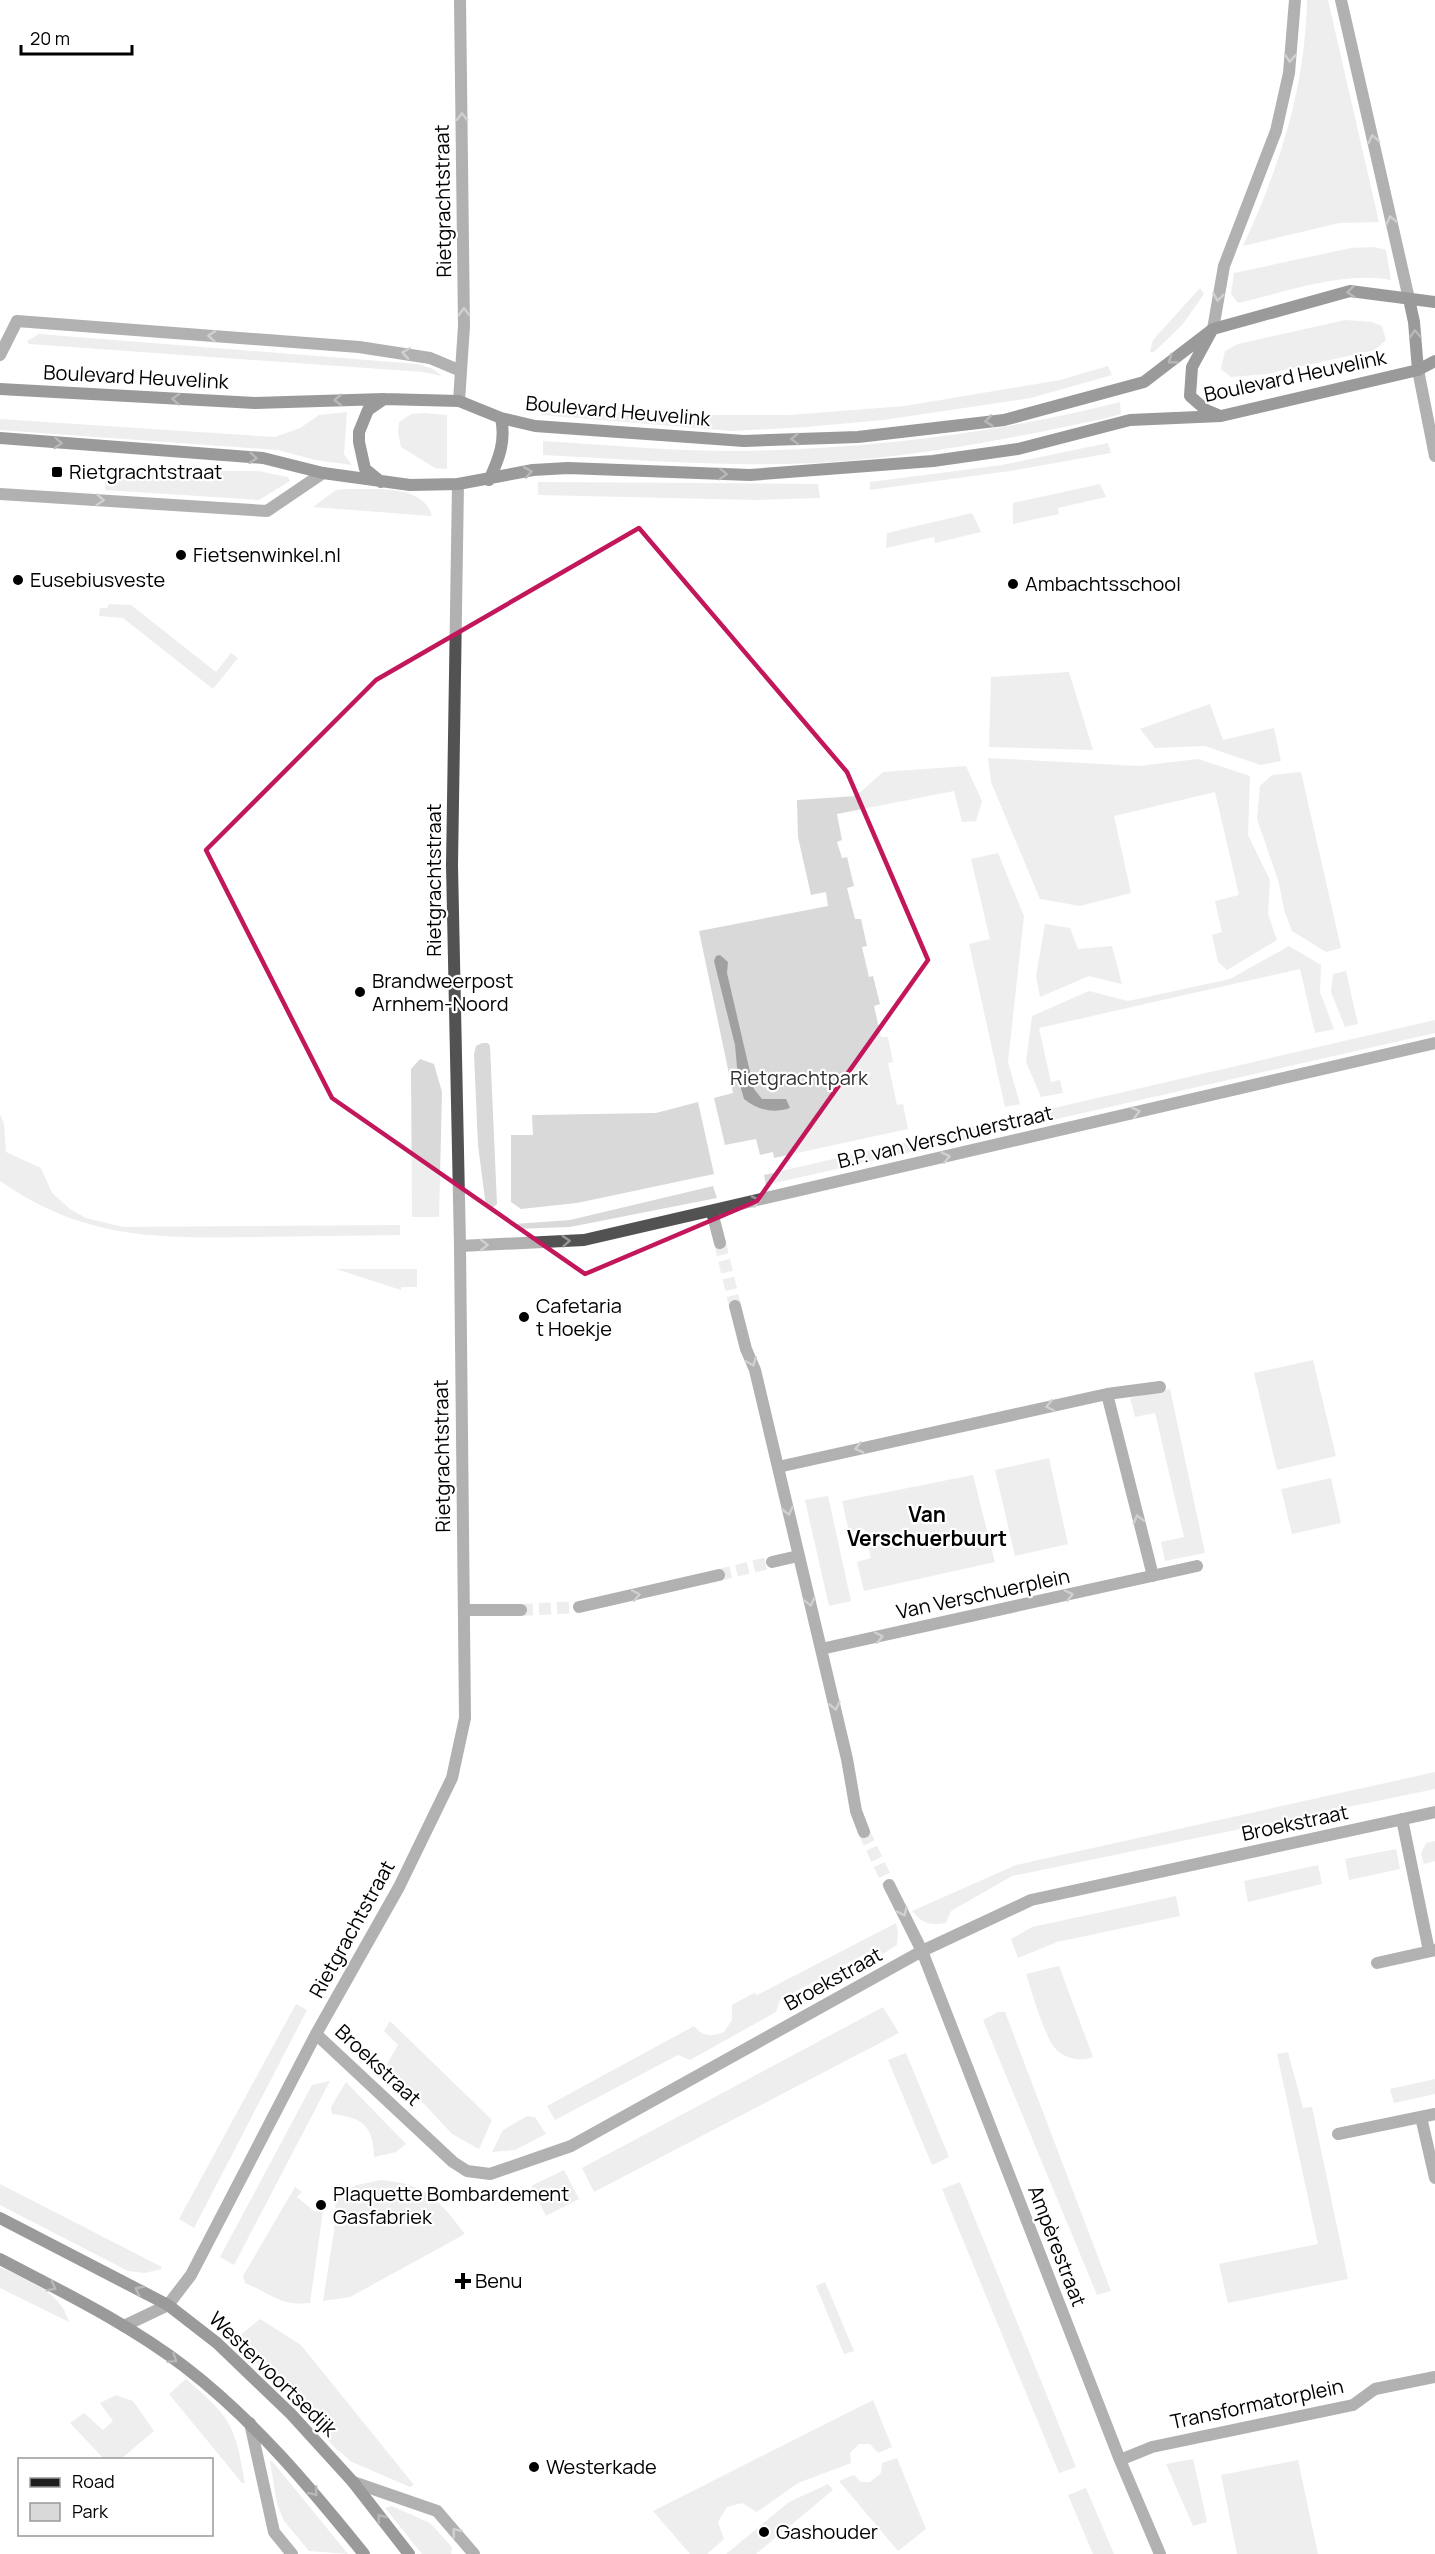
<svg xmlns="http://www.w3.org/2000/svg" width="1435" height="2554" viewBox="0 0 1435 2554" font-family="Manrope,sans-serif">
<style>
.green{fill:#d9d9d9}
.water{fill:#a0a0a0}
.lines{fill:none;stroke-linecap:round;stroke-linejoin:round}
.street-tunnel{stroke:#d9d9d9;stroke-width:12;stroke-dasharray:12 6;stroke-linecap:butt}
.street{stroke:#525252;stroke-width:12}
.secondary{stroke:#1f1f1f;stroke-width:12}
.oneway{stroke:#979797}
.oneway2{stroke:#626262}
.marked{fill:none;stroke:#c2185b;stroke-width:4.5;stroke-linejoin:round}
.poi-dot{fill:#000;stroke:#fff;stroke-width:2}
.labels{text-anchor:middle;stroke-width:4.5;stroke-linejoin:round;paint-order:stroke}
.street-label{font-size:20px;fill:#000;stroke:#fff}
.poi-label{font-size:20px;fill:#000;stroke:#fff;text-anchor:start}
.park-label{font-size:20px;fill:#303030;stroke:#fff}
.neighbourhood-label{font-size:21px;font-weight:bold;fill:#000;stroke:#fff}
</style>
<rect width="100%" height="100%" fill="#fff"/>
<path class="green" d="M1307 0H1328L1379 222 1339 223 1243 246C1280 166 1305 89 1307 0Z
M1374 247 1386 250 1391 280C1342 271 1287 292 1238 303L1231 294 1234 273 1351 248Z
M1200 288 1204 294 1183 324 1154 352H1150L1153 340Z
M1345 320 1372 322 1382 326 1386 340 1375 350 1267 374 1231 377 1221 369 1225 351 1238 344Z
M39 334 418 364 433 369 442 376 423 372 29 344 27 341Z
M1108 366 1112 375 1031 398 883 420 806 427 732 431 541 415V406L653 415H789L905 406 1060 380Z
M1120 402 1121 414 1107 418C1024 436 941 452 856 460 752 470 647 460 543 455V441C610 445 679 452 747 451 872 448 998 433 1120 402Z
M347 412 344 454 352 465 315 460 278 450 0 430V419L275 437 300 428 319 415Z
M423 413 447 415V469L435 468 401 447 398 432 399 422 411 414Z
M1108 443 1111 453 1010 471 870 490V482L1002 465Z
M106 471H258L288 477 290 481 259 500 105 490Z
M538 482 818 484 820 498 758 500 538 495Z
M1100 484 1106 497 1058 508 1059 514 1013 524V503Z
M347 489C373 490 423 483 432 516L313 507 336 490Z
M972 513 981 532 935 543 934 537 886 548 887 533Z
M109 604 131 605 216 672 231 653 238 658 213 689 123 618 99 616 100 608H107Z
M1069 672 1093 750 989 747 991 677Z
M1210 704 1223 740 1274 728 1281 761 1260 765 1205 746 1155 748 1140 729Z
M988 758 1139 766 1198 759 1250 776 1248 835 1270 880 1268 914 1277 940 1227 970 1218 962 1212 935 1222 932 1215 901 1239 895 1215 792 1114 816 1131 893 1080 906 1040 899 991 782Z
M966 766 982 801 976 821 962 822 954 791 837 814 842 840 837 842 842 858 847 857 854 886 847 888 855 919H861L867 946 862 947 869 977 873 976 880 1004 874 1006 881 1037H888L893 1062 888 1063 897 1105 903 1104 908 1129 774 1158 773 1152 760 1155 756 1139 725 1145 714 1098 733 1093 699 931 828 906 826 892 811 895 798 837 797 800 856 796 883 772Z
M1301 772 1341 948 1326 952 1292 931 1284 910 1279 883 1257 819 1260 786 1272 775Z
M998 853 1024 916 1008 1062 1020 1104 1005 1107 969 944 990 939 971 859Z
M1045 924 1070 928 1078 949 1112 946 1122 984 1089 976 1040 997 1036 976Z
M1289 946 1321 965 1320 992 1334 1029 1315 1033 1300 969 1039 1028 1051 1082 1060 1080 1063 1093 1041 1097 1026 1062 1032 1016 1089 991 1128 1001 1230 979Z
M1346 971 1358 1024 1345 1027 1331 992 1333 974Z
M1435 1020V1033L766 1185 764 1175Z
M482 1043H488L490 1046 497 1204 491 1209 486 1207 478 1145 474 1054 476 1046Z
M420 1059 434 1064 442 1092 439 1217H412L411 1069Z
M698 1102 714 1174 577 1203 521 1209 511 1202V1135H533L532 1115 656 1113Z
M0 1114 4 1124 6 1152 41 1168 52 1193 70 1209 86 1218 123 1227 400 1225V1235C351 1236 303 1236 254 1237 155 1238 85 1240 0 1181Z
M713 1186 717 1198 570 1227 515 1229V1224L570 1220Z
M336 1269H417V1287H401V1290Z
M1313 1360 1336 1456 1277 1470 1254 1373Z
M1170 1389 1205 1553 1165 1561 1161 1542 1184 1537 1155 1413 1135 1417 1130 1398Z
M1049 1458 1068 1544 1015 1556 995 1470Z
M973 1475 995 1562 864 1591 857 1562 871 1558 864 1529 849 1532 842 1501Z
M1331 1478 1341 1523 1292 1534 1281 1489Z
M828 1496 851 1601 829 1606 805 1500Z
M1435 1772V1789L1012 1876 951 1911 946 1923C930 1926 922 1923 912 1911L1016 1865Z
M1435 1841V1861L1424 1864 1421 1854 1426 1843Z
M1396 1849 1400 1869 1349 1880 1345 1859Z
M1318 1865 1322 1884 1248 1902 1244 1881Z
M1176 1896 1180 1916 1057 1942 1018 1958 1011 1939 1032 1927Z
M896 1923 898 1932 897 1945 883 1954 876 1948 780 2000 776 2012 690 2060 678 2055 555 2120 547 2106 694 2026C703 2037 712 2037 724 2032L732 2020V2005L754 1993 757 1995Z
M1059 1966 1093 2057C1081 2062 1064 2059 1055 2048 1045 2038 1031 1989 1026 1974Z
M296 2004 307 2010 194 2228 179 2219Z
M883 2007 899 2033 594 2192 582 2168Z
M998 2012H1005L1111 2291 1097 2295 983 2020Z
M390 2021 492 2120 479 2149 452 2134 387 2064 398 2045 384 2031Z
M1288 2052 1303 2108 1312 2107 1348 2279 1228 2303 1219 2264 1318 2244 1277 2054Z
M906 2053 949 2157 932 2165 888 2060Z
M1435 2079V2094L1394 2103 1390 2089Z
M330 2081 234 2265 220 2257 312 2085Z
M346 2082 406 2144 396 2152 374 2157C373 2124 362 2118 332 2114L331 2107Z
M527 2116 535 2117 546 2134 515 2150 492 2152 503 2130Z
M564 2170 579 2199 546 2216 531 2186Z
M381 2180C426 2184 438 2199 465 2234L350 2297 323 2301 334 2231 336 2194 357 2185Z
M960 2182 1076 2467 1059 2473 942 2189Z
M0 2184 162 2267 161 2269 145 2273 128 2271 0 2205Z
M295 2187 302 2192 297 2197 315 2212 319 2208 323 2211 310 2303C279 2306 273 2294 245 2283L243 2276Z
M0 2267C26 2280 61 2291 69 2322L0 2288Z
M825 2282 854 2351 844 2354 816 2286Z
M260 2319 301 2345 414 2485 410 2487 352 2462 334 2447 296 2399 233 2341Z
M186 2379C231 2418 235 2424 245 2483H242L169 2394Z
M116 2395 133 2401 154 2431 121 2459H104L70 2423 84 2413 103 2430 113 2421 100 2403Z
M873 2400 892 2447 878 2453 870 2444H859L850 2453 851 2463 798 2483 757 2512 742 2503 727 2507 718 2522 724 2539 707 2554H690L653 2511Z
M897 2458 926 2529 898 2551 839 2481 854 2475 861 2482H870L881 2473 882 2463Z
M1193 2459 1207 2522 1193 2526 1166 2464Z
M1298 2460 1318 2554H1237L1221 2475Z
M270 2461H272L348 2554 309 2551 284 2521 277 2504Z
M828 2484 833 2490 756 2554H726L789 2502Z
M1086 2488 1114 2554H1093L1068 2495Z
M392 2506 430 2523 452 2547 451 2554H422L385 2508Z"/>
<path class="water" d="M720 955 728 962 727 973 754 1089 762 1099H786L790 1108C773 1114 758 1110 744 1099L738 1078 735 1045 714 961 716 956Z"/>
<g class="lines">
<path class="street-tunnel" d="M720 1243 735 1306
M719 1575 772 1562
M521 1610 579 1607
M864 1832 889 1885"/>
<path class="street" d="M1341 0 1409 299
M1213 329 1224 266 1276 131 1289 73 1295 0
M0 355 17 321 359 347 430 358 461 371
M1418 370 1435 456
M459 401 464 326 460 0
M0 494 267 511 323 473
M712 1212 720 1243
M460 1246 584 1240 1435 1043
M735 1306 746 1349 755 1370 847 1759 856 1811 864 1832
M1107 1394 1153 1576
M778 1467 1107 1394 1160 1387
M772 1562 798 1556
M579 1607 719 1575
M464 1610H521
M821 1649 1197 1566
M1402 1819 1429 1951
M889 1885 922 1951 1120 2460 1160 2554
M1377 1963 1435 1950
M316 2034 453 2162 467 2171 490 2174 571 2146 922 1951 1031 1900 1435 1812
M1421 2117 1435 2178
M1338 2134 1435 2114
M124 2326 168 2305 191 2275 316 2034 399 1887 452 1778 465 1718 460 1246 452 865 458 484
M250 2423 274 2532 292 2554
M1120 2460 1152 2447 1353 2405 1375 2389 1435 2377
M353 2482 437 2511 474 2554"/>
<path class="secondary" d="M1409 299 1414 322 1418 370
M1211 332 1192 367 1190 396 1206 410 1218 415
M0 389 255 403 384 399 459 401 501 418 535 426 744 441 858 437 1004 420 1122 388 1144 382 1213 329 1350 291 1435 302
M0 438 263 458 323 473 410 485 458 484 533 470 568 468 750 475 933 461 1018 449 1130 420 1221 416 1418 370 1435 361
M489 480C499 459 506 441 501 418
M381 482 365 469 359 442V432L368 410 384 399
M0 2218 168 2305 217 2343 291 2414 353 2482 409 2554
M0 2259C63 2292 129 2324 185 2367 254 2420 309 2486 364 2554"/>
</g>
<defs><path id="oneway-chevron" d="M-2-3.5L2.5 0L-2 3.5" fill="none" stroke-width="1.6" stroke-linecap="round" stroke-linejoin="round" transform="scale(1.5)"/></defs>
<g class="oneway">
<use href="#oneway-chevron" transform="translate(1290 58) rotate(94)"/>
<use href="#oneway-chevron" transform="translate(462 117) rotate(-91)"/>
<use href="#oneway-chevron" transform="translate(1373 139) rotate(-103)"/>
<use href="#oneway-chevron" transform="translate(1391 220) rotate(-103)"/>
<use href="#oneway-chevron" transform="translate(1218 297) rotate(100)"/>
<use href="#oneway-chevron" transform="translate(464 312) rotate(-91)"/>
<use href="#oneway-chevron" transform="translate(212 336) rotate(-176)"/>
<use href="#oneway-chevron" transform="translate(406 353) rotate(-171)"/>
<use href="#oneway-chevron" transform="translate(100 500) rotate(4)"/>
<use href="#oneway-chevron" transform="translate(1136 1112) rotate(-13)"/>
<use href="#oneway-chevron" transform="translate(946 1157) rotate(-13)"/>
<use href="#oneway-chevron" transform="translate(756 1201) rotate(-13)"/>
<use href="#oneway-chevron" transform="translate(566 1241) rotate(-4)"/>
<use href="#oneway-chevron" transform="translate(484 1245) rotate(-1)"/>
<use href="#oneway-chevron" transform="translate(752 1362) rotate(68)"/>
<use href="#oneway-chevron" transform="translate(1050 1406) rotate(168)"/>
<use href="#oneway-chevron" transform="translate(859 1448) rotate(167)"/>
<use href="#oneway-chevron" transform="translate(788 1511) rotate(77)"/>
<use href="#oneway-chevron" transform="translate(1138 1519) rotate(-104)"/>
<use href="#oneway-chevron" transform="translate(636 1595) rotate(-12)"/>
<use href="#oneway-chevron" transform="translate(1069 1595) rotate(-13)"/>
<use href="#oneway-chevron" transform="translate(810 1602) rotate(76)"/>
<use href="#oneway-chevron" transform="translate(879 1637) rotate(-12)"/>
<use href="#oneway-chevron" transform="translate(835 1706) rotate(77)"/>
<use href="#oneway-chevron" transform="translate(903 1912) rotate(65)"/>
<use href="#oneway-chevron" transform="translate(456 2532) rotate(-129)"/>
</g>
<g class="oneway2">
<use href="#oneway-chevron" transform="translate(1351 292) rotate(174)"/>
<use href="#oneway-chevron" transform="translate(1415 334) rotate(-94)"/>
<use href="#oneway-chevron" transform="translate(1172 360) rotate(143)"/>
<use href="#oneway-chevron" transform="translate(176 399) rotate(-177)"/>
<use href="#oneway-chevron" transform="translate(338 400) rotate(179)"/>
<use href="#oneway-chevron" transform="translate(989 421) rotate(173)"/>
<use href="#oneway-chevron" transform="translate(795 439) rotate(178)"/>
<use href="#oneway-chevron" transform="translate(58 443) rotate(4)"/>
<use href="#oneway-chevron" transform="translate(253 458) rotate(5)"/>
<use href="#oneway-chevron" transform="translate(528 472) rotate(-10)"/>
<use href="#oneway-chevron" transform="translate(723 474) rotate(2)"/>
<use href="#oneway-chevron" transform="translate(52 2287) rotate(28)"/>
<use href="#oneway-chevron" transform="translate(139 2290) rotate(-153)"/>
<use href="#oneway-chevron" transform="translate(173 2359) rotate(34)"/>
<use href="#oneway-chevron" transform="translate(314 2492) rotate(51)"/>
<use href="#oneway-chevron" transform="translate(381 2518) rotate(-128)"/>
</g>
<path d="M0 0H1435V2554H0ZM639 528 847 772 928 960 757 1201 585 1274 332 1098 206 850 376 680Z" fill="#fff" fill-opacity=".55" fill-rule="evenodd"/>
<path class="marked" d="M639 528 847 772 928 960 757 1201 585 1274 332 1098 206 850 376 680Z"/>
<g class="poi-dot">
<rect x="51" y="466" width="12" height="12" rx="3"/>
<circle cx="181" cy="555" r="6"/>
<circle cx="18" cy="580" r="6"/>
<circle cx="1013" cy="584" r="6"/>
<circle cx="360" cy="992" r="6"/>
<circle cx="524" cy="1317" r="6"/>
<circle cx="321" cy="2205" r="6"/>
<path d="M460 2272h6v6h6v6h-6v6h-6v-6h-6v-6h6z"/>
<circle cx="534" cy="2467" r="6"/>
<circle cx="764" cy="2532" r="6"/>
</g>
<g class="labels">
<g class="street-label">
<text transform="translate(443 201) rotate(-91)" y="7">Rietgrachtstraat</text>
<text transform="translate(1295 376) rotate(-12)" y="7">Boulevard Heuvelink</text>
<text transform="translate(136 377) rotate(3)" y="7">Boulevard Heuvelink</text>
<text transform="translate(618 411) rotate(5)" y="7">Boulevard Heuvelink</text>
<text transform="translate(434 880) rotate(-90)" y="7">Rietgrachtstraat</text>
<text transform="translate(945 1137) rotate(-13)" y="7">B.P. van Verschuerstraat</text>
<text transform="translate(442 1456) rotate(-91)" y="7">Rietgrachtstraat</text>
<text transform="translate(983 1594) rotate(-12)" y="7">Van Verschuerplein</text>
<text transform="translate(1295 1823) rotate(-12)" y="7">Broekstraat</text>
<text transform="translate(352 1929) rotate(-61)" y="7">Rietgrachtstraat</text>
<text transform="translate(833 1979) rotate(-29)" y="7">Broekstraat</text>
<text transform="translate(378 2065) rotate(43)" y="7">Broekstraat</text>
<text transform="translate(1057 2246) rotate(69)" y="7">Ampèrestraat</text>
<text transform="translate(273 2374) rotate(44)" y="7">Westervoortsedijk</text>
<text transform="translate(1257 2404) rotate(-12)" y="7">Transformatorplein</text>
</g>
<g class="poi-label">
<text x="69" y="479">Rietgrachtstraat</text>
<text x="193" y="562">Fietsenwinkel.nl</text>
<text x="30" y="587">Eusebiusveste</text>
<text x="1025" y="591">Ambachtsschool</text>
<text x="372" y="988">Brandweerpost<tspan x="372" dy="23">Arnhem-Noord</tspan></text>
<text x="536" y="1313">Cafetaria<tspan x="536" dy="23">t Hoekje</tspan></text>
<text x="333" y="2201">Plaquette Bombardement<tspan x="333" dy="23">Gasfabriek</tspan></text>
<text x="475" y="2288">Benu</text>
<text x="546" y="2474">Westerkade</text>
<text x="776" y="2539">Gashouder</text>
</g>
<g class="park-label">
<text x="799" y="1085">Rietgrachtpark</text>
</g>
<g class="neighbourhood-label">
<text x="927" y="1522">Van<tspan x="927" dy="24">Verschuerbuurt</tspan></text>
</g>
</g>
<rect x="18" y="2458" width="195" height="78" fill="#ffffff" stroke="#999999" stroke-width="1.5"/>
<rect x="30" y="2478" width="30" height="9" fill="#1f1f1f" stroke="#999999" stroke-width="1.5"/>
<text x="72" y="2488" font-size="18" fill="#000000">Road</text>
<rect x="30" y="2503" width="30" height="18" fill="#d9d9d9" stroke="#999999" stroke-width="1.5"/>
<text x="72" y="2518" font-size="18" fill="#000000">Park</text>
<path d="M21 45v9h111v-9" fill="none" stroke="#000000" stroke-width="3"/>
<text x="30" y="45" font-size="18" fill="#000000" stroke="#ffffff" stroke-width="4.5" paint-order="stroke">20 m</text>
</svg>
